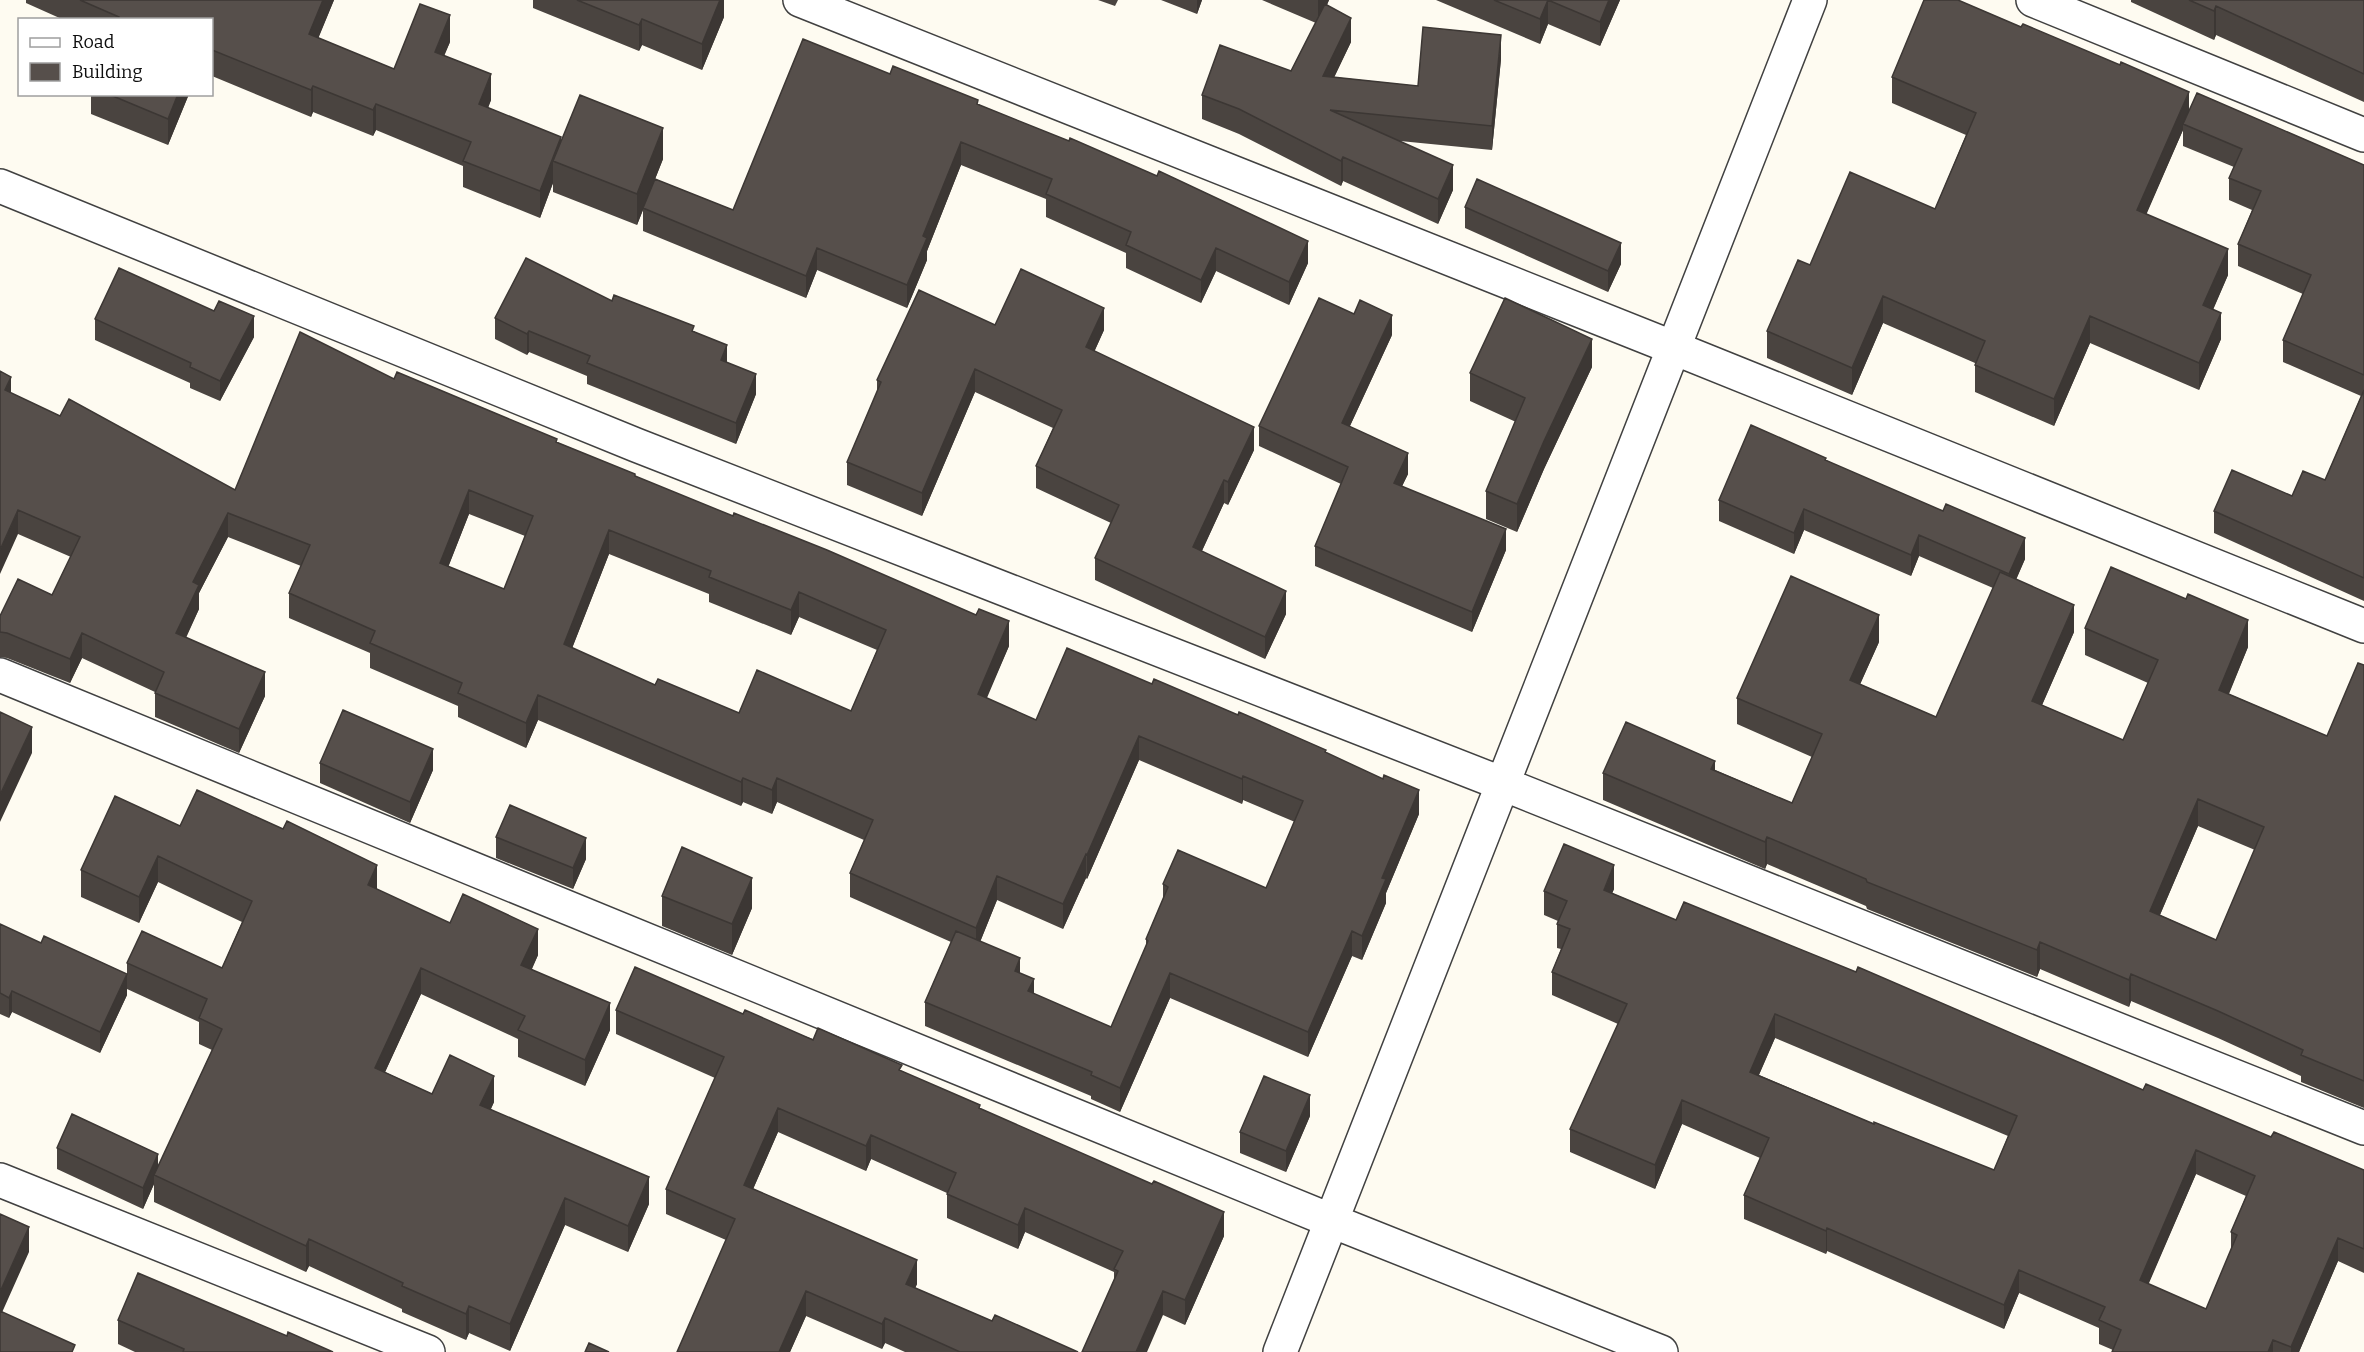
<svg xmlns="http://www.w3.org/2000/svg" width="2364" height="1352" viewBox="0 0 2364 1352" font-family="Bitter,serif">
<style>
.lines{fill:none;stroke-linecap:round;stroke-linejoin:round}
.street-casing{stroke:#414141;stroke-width:36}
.street{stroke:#fff;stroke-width:33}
.wall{fill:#4a4440;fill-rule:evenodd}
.shaded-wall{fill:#3c3734}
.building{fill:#564f4b;stroke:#3c3734;stroke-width:1.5;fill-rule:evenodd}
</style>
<rect width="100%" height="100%" fill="#fefbf1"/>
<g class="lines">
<g class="street-casing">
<path id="street" d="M800 0 1674 348 2364 626
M2033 0 2364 135
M0 186 636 445 1503 784 2364 1128
M0 675 1332 1221 1661 1352
M0 1180 428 1352
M1280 1352 1810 0"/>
</g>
<use href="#street" class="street"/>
</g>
<path class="wall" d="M26 0H334L318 38 394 69 450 42 444 55 491 100 488 108 561 142 663 159 655 179 733 210 890 74 978 104 1308 263 1289 305 1216 271 1201 303 1126 268V253L1046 217V199L961 165 927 251V260L907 308 817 270 806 298 643 231V210L637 225 553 192V183L540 218 463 187V166L376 130 373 136 313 112 311 117 212 76V20H64L26 3Z
M533 0H724V17L702 70 642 45 639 51 533 8Z
M1098 0H1118L1115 6Z
M1161 0H1202L1197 14Z
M1262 0H1329L1327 5 1351 42 1334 77 1418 86 1501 59 1492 150 1400 141 1453 190 1438 224 1343 181 1341 186 1239 134 1202 119V95L1291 71 1316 23Z
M1436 0H1620L1600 46 1548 24 1540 44Z
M2131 0H2364V102L2216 35 2214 40 2131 2Z
M1892 77 2189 111 2364 165V601L2214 533V511L2292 496 2325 480 2361 396 2283 362V340L2303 294 2238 266V244L2252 210 2229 200V178L2234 167 2183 146V130L2146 214 2228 275 2213 310 2221 339 2199 390 2090 343 2054 426 1975 392V363L1883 323 1852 395 1767 358V331L1810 265 1935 209 1966 135 1892 103Z
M91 94H189L168 145 91 114Z
M1465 207 1621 264 1608 292 1465 228Z
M612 301 694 331 727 362 756 394 736 444 587 384V376L529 352 527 355 495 339V318Z
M214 311 254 337 220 401 190 388V383L95 340V319Z
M995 325 1104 330 1094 352 1254 450 1228 505 1224 503 1202 551 1286 614 1265 659 1095 580V558L1111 523 1036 488V466L1053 428 975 392 922 516 847 485V462L877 392V380Z
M1392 335 1350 426 1408 474 1402 486 1506 550 1472 632 1315 566V546L1341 484 1259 446V426Z
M1592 367 1544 469 1517 532 1486 519V491L1516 422 1470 401V373Z
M394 379 557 442 635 476 1009 646 986 698 1036 720 1152 684 1238 715 1326 752 1419 814 1386 893V903L1362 960 1352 956 1308 1057 1170 998 1120 1112 1091 1099V1096L925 1026V1002L951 942 850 897V873L864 840 777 802 772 814 743 802 741 806 538 720 526 748 458 717V706L370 668V653L289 618V593L301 566 228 537 199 593V609L186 638 265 696 239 753 155 717V692L82 658 70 683 7 658 0 657V616L52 595 71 557 18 534 11 393 60 416 235 490ZM469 514 525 536 504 589 448 567ZM609 554 709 594V602L791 635 799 617 877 650 851 711 739 713 655 685 572 648ZM1139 760 1242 804 1243 800 1295 822 1266 888 1163 884V899L1146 939V947L1111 1027 1034 994 1020 973 980 942 997 900 1063 929 1086 878 1087 879Z
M1826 460 2025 559 2016 580 2074 632 2042 705 2123 740 2148 683 2085 655V628L2248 647 2229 694 2327 736 2364 665V1108L2301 1082V1076L2218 1038 2131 1001 2129 1007 2040 969 2037 977 1867 909 1866 906 1767 864 1765 869 1603 800V773L1715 770 1792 803 1812 757 1737 724V698L1879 642 1860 684 1936 717 1993 588 1919 556 1911 576 1804 530 1794 554 1719 521V500ZM2198 826 2255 850 2216 940 2160 915Z
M320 763 433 770 410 823 320 783Z
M180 826 377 890 450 923 538 955 532 969 610 1030 585 1086 518 1057V1039L421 994 385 1072 432 1094 494 1102 491 1109 649 1204 628 1252 565 1225 510 1351 469 1333 466 1340 402 1312V1309L309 1266 306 1272 154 1202V1184L143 1209 57 1169V1148L158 1167 212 1050 199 1044V1022L127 989V963L222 968 242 922 158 882 139 923 81 897V870Z
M496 837 586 859 573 889 496 858Z
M1614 889 1612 893 1676 920 2271 1137 2364 1170V1273L2338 1261 2299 1352H2112L2113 1350 2099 1344V1328L2019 1293 2004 1329 1827 1251 1826 1254 1744 1219V1195L1760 1158 1682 1124 1655 1189 1570 1152V1129L1618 1024 1552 995V972L1561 949 1557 948V924L1558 921 1544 915V891ZM1775 1038 2008 1136 1994 1170 1874 1124 1759 1075ZM2196 1174 2246 1196 2231 1232V1250L2206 1309 2148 1284Z
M662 896 752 908 732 955 662 926Z
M0 924 127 995 100 1053 12 1012 9 1018 0 1014Z
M616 1010 743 1014 902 1071 980 1109 1224 1236 1185 1325 1163 1315 1114 1278V1272L1025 1232 1018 1249 947 1218V1193L871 1159 866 1171 778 1132 753 1189 917 1284 915 1288 992 1321 1078 1352H905L885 1343 882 1349 806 1316 790 1352H677L726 1240 666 1214V1189L715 1078 616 1034Z
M1310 1116 1286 1172 1240 1153V1132Z
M118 1320 287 1336 333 1352H135L118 1344Z"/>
<path class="shaded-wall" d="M323 0H334L309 61V34Z
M720 0H724V17L702 70V44Z
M1197 0H1202L1197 14Z
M1318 0H1329L1318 24Z
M1548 0V24L1540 44V19Z
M1609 0H1620L1600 46V22Z
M2216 6V35L2214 40V11Z
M450 15V42L435 78V52Z
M1351 18V42L1323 101V76Z
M642 19V45L639 51V25Z
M1501 35V59L1492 150V126Z
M491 74V100L479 130V104Z
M313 86V112L311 117V90Z
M2189 92V118L2183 124V130L2137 236V210Z
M178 94H189L168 145V119Z
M376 104V130L373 136V110Z
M663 128V159L637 225V194Z
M561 137V164L553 161V183L540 218V191Z
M961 142V165L927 251V260L907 308V285L923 236Z
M1343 157V181L1341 186V161Z
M1453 165V190L1438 224V199Z
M1308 241V263L1289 305V282Z
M1621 243V264L1608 292V271Z
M817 248V270L806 298V276Z
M1216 248V271L1201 303V280Z
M2228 249V275L2203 332V305Z
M1883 296V323L1852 395V368Z
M1104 308V330L1086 370V347Z
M2221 313V339L2199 390V363Z
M1392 315V335L1342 443V423Z
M254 316V337L220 401V381Z
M2090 316V343L2054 426V399Z
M529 331V352L527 355V334Z
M1592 339V367L1544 469 1517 532V504L1544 441Z
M727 345V366L721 360Z
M975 369V392L922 516V493Z
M756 374V394L736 444V423Z
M11 377V401L5 390Z
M1254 427V450L1228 505V482Z
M1408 453V474L1394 503V483Z
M1224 480V503L1193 570V547Z
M469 490V514L440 588V563Z
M1804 509V530L1794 554V533Z
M18 510V534L0 574V550Z
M228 513V537L199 593V609L176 658V633L193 582Z
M1506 529V550L1472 632V612Z
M609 530V554L564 669V644Z
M1919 535V556L1911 576V555Z
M2025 538V559L2009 595V574Z
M1286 591V614L1265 659V637Z
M799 592V617L791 635V610Z
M2074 605V632L2032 728V701Z
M1879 615V642L1850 707V680Z
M2248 620V647L2219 717V690Z
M1009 621V646L978 719V694Z
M82 633V658L70 683V659Z
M265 672V696L239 753V729Z
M538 695V720L526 748V723Z
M32 727V753L0 822V795Z
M1139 736V760L1087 879V855Z
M433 749V770L410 823V802Z
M1715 761V788L1711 769Z
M1243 776V800L1242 804V779Z
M743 778V802L741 806V782Z
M777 778V802L772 814V790Z
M1419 790V814L1386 893V903L1362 960V936L1382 878Z
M2198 799V826L2150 938V911Z
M1767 837V864L1765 869V842Z
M586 838V859L573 889V868Z
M1086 854V878L1063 929V904Z
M158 856V882L139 923V897Z
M377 865V892L368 885Z
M1614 865V889L1604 913V890Z
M997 876V900L976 952V928Z
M752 878V908L732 955V924Z
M538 929V955L521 992V965Z
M1352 931V956L1308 1057V1032Z
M2040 942V969L2037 977V950Z
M1020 958V983L1015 971Z
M421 968V994L375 1094V1068Z
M1170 973V998L1120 1112V1088Z
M127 974V995L100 1053V1032Z
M2131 974V1001L2129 1007V980Z
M1034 979V1003L1028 991Z
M12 991V1012L9 1018V998Z
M610 1003V1030L585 1086V1060Z
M1775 1014V1038L1750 1095V1072Z
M494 1076V1102L480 1131V1105Z
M1310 1095V1116L1286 1172V1151Z
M1682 1100V1124L1655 1189V1165Z
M778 1108V1132L744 1210V1185Z
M871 1135V1159L866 1171V1146Z
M2196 1150V1174L2140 1304V1280Z
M158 1154V1175H154V1184L143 1209V1188Z
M649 1177V1204L628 1252V1226Z
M565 1198V1225L510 1351V1324Z
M1025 1208V1232L1018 1249V1225Z
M1224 1212V1236L1185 1325V1300Z
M29 1227V1252L0 1317V1292Z
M1827 1228V1251L1826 1254V1231Z
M2338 1238V1261L2299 1352H2291V1347Z
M309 1239V1266L306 1272V1246Z
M917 1260V1284L906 1308V1284Z
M2019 1270V1293L2004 1329V1305Z
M806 1291V1316L790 1352H779Z
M1163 1291V1315L1147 1352H1136Z
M469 1306V1333L466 1340V1314Z
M885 1318V1343L882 1349V1324Z
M2273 1340V1352H2268Z"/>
<path class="building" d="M80 0H323L309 34 394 69 420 4 450 15 435 52 491 74 479 104 561 137 540 191 463 161 471 142 376 104 373 110 313 86 311 90 212 50V20H118L119 17Z
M577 0H720L702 44 642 19 639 25Z
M1494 0H1548L1540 19Z
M1548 0H1609L1600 22Z
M1924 0H1958L2021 27 2023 24 2120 65 2121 62 2189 92 2137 210 2228 249 2203 305 2221 313 2199 363 2090 316 2054 399 1975 365 1985 341 1883 296 1852 368 1767 331 1798 260 1810 265 1850 172 1935 209 1976 113 1892 77Z
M2189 0H2364V74L2216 6 2214 11Z
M1325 4 1351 18 1323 76 1418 86 1423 27 1501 35 1492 126 1330 110 1453 165 1438 199 1343 157 1341 161 1239 109 1202 95 1220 45 1291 71Z
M803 39 890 74 893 66 978 100 977 104 1069 141 1070 138 1157 176 1159 171 1308 241 1289 282 1216 248 1201 280 1126 245 1131 232 1046 194 1052 179 961 142 923 236 927 238 907 285 817 248 806 276 643 208 655 179 733 210Z
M2197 93 2364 165V375L2283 340 2311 275 2238 244 2261 191 2229 178 2242 149 2183 124Z
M108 94H178L168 119Z
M580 95 663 128 637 194 553 161Z
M1477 179 1621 243 1608 271 1465 207Z
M526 258 612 301 614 295 694 326 692 331 727 345 721 360 756 374 736 423 587 363 590 356 529 331 527 334 495 318Z
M119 268 214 311 219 301 254 316 220 381 190 367 191 363 95 319Z
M1021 269 1104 308 1086 347 1254 427 1228 482 1224 480 1193 547 1286 591 1265 637 1095 558 1119 505 1036 466 1062 410 975 369 922 493 847 462 881 382 877 380 919 290 995 325Z
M1319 298 1354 314 1360 300 1392 315 1342 423 1408 453 1394 483 1506 529 1472 612 1315 546 1348 467 1259 426Z
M1505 298 1592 339 1544 441 1517 504 1486 491 1525 398 1470 373Z
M300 332 394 379 397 372 557 439 556 442 635 474V476L733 516 734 513 827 550 976 615 979 609 1009 621 978 694 1036 720 1067 648 1152 684 1154 679 1238 715 1239 712 1326 750 1325 752 1383 779 1384 775 1419 790 1382 878 1386 879 1362 936 1352 931 1308 1032 1170 973 1120 1088 1091 1075 1092 1072 925 1002 956 931 1020 958 1015 971 1034 979 1028 991 1111 1027 1148 941 1146 939 1168 887 1163 884 1178 850 1266 888 1303 801 1243 776 1242 779 1139 736 1087 855 1086 854 1063 904 997 876 976 928 850 873 873 820 777 778 772 790 743 778 741 782 538 695 526 723 458 693 462 683 370 643 375 631 289 593 310 545 228 513 193 582 199 585 176 633 265 672 239 729 155 693 164 672 82 633 70 659 7 633 0 632V616L18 579 52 595 80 537 18 510 0 550V371L11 377 5 390 60 416 69 399 235 490ZM469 490 533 516 504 589 440 563ZM609 530 711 571 709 577 791 610 799 592 886 630 851 711 757 670 739 713 658 679 655 685 564 644Z
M2364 390V578L2214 511 2232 470 2292 496 2303 471 2325 480Z
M1751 425 1826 458 1825 460 1943 511 1946 504 2025 538 2009 574 1919 535 1911 555 1804 509 1794 533 1719 500Z
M2111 567 2186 599 2188 594 2248 620 2219 690 2327 736 2358 663 2364 665V1081L2301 1055 2303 1050 2218 1011 2131 974 2129 980 2040 942 2037 950 1867 882 1866 879 1767 837 1765 842 1603 773 1626 722 1715 761 1711 769 1792 803 1822 734 1737 698 1791 576 1879 615 1850 680 1936 717 2000 572 2074 605 2032 701 2123 740 2158 660 2085 628ZM2198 799 2264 827 2216 940 2150 911Z
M343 710 433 749 410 802 320 763Z
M0 712 32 727 0 795Z
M197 790 283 829 287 821 377 865 368 885 450 923 463 894 538 929 521 965 610 1003 585 1060 518 1030 525 1016 421 968 375 1068 432 1094 450 1055 494 1076 480 1105 649 1177 628 1226 565 1198 510 1324 469 1306 466 1314 402 1286 403 1283 309 1239 306 1246 154 1175 222 1029 199 1018 207 999 127 963 142 931 222 968 252 901 158 856 139 897 81 870 115 796 180 826Z
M510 805 586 838 573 868 496 837Z
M1564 844 1614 865 1604 890 1676 920 1684 902 1856 972 1858 967 2143 1090 2146 1084 2271 1137 2274 1132 2364 1170V1249L2338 1238 2291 1347 2273 1340 2268 1352H2112L2121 1330 2099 1320 2105 1307 2019 1270 2004 1305 1827 1228 1826 1231 1744 1195 1769 1138 1682 1100 1655 1165 1570 1129 1627 1004 1552 972 1570 929 1557 924 1567 901 1544 891ZM1775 1014 2017 1116 1994 1170 1874 1122V1124L1750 1072ZM2196 1150 2255 1176 2231 1232 2237 1235 2206 1309 2140 1280Z
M682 847 752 878 732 924 662 896Z
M0 924 41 943 44 936 127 974 100 1032 12 991 9 998 0 993Z
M635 967 743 1014 745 1010 813 1040 818 1028 902 1065 899 1070 980 1105 979 1108 1152 1184 1154 1181 1224 1212 1185 1300 1163 1291 1136 1352H1082L1118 1271 1114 1269 1123 1251 1025 1208 1018 1225 947 1194 956 1173 871 1135 866 1146 778 1108 744 1185 917 1260 906 1284 992 1321 995 1315 1078 1352H960L885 1318 882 1324 806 1291 779 1352H677L735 1219 666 1189 724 1057 616 1010Z
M1264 1076 1310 1095 1286 1151 1240 1132Z
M72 1114 158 1154 143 1188 57 1148Z
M0 1214 29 1227 0 1292Z
M138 1273 287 1336 288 1332 333 1352H183L184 1349 118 1320Z
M0 1311 75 1345 72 1352H0Z
M589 1343 609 1352H585Z"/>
<rect x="18" y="18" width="195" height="78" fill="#ffffff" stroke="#9f9f9f" stroke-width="1.5"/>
<rect x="30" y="38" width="30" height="9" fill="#ffffff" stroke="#9f9f9f" stroke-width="1.5"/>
<text x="72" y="48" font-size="18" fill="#0e0e0e">Road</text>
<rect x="30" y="63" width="30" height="18" fill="#564f4b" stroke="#9f9f9f" stroke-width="1.5"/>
<text x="72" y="78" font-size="18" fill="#0e0e0e">Building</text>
</svg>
